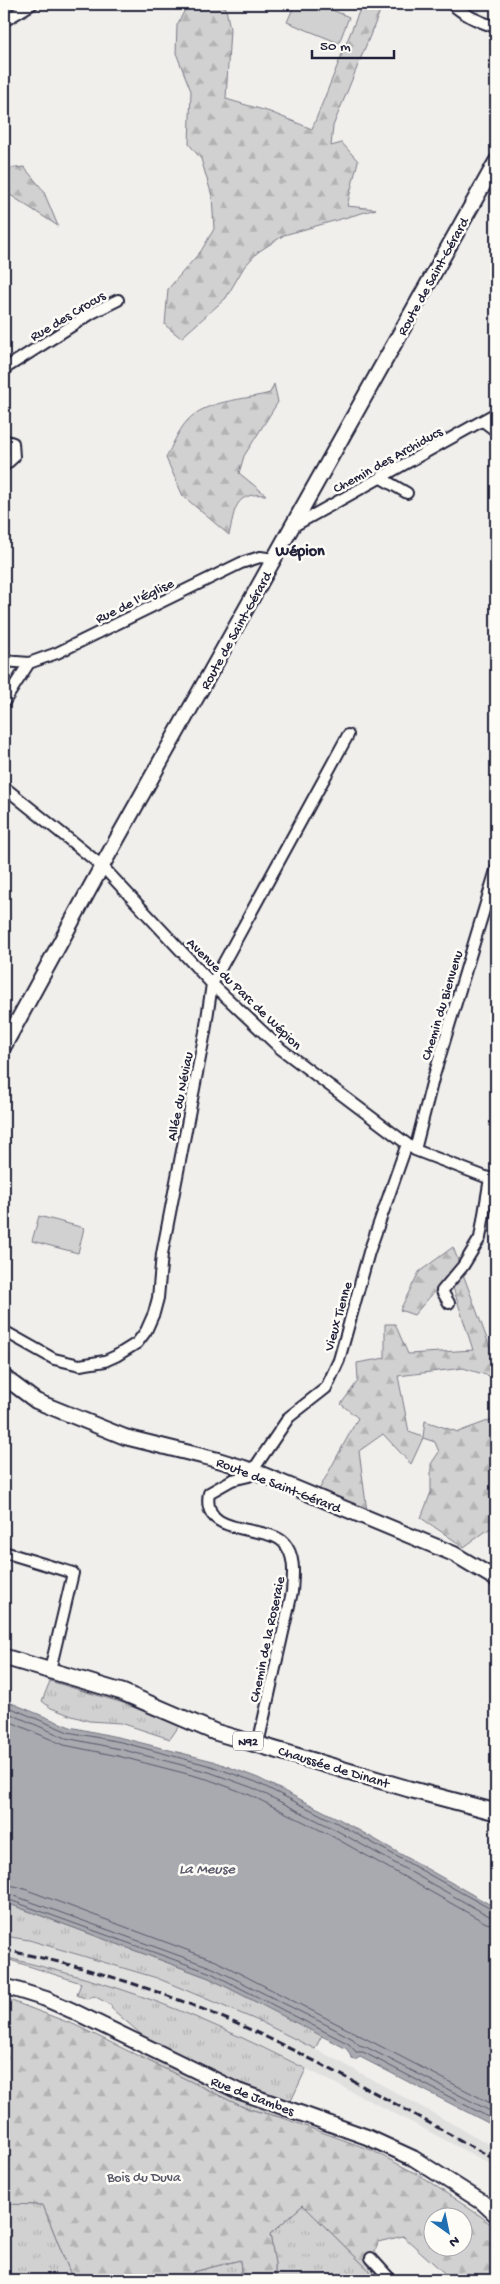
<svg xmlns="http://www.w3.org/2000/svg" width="500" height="2284" viewBox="0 0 500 2284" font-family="'Gochi Hand',sans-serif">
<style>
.built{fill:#e0e0df}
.grass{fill:url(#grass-tufts);stroke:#7a7a86}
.forest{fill:url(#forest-firs);stroke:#7a7a86;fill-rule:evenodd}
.pitch{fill:#d2d1d1;stroke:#7a7a86}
.water{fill:#a9a9b0;stroke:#737381}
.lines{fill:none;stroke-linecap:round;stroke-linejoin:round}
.shore{stroke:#58586a;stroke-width:1}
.street-casing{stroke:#22223b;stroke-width:14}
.secondary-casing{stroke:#22223b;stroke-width:18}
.primary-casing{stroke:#22223b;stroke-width:19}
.street{stroke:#fdfcf7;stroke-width:10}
.secondary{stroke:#fdfcf7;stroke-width:14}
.primary{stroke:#fdfcf7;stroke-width:15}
.rail{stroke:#22223b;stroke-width:3;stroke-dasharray:8 4;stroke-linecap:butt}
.labels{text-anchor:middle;stroke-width:5;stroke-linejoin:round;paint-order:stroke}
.shield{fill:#fdfcf7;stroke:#646373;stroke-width:1}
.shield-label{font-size:12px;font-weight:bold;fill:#22223b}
.street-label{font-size:14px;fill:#22223b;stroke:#fdfcf7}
.park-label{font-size:14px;fill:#575768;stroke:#fdfcf7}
.water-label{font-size:15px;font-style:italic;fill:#58586a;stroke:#fdfcf7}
.quarter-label{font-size:16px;font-weight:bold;fill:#22223b;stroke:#fdfcf7}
</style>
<defs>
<pattern id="grass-tufts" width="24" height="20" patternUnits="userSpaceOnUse" patternTransform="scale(1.25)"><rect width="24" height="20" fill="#d2d1d1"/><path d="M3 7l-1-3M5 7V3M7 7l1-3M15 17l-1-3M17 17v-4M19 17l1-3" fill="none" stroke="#b4b3b4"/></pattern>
<pattern id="forest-firs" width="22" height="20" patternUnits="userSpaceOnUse" patternTransform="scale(1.25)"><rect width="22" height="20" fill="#d2d1d1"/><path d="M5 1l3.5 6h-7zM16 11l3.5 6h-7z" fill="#b4b3b4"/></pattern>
</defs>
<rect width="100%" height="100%" fill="#f0efec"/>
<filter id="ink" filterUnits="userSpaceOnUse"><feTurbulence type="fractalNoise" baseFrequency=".02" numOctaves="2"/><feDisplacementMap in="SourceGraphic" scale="10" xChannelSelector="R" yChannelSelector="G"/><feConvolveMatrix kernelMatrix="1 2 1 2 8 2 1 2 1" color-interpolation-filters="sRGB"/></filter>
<g filter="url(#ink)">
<path class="built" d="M4 1936 29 1940 157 1978 261 2022 337 2060 496 2148V2167L390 2111 267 2049 153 2001 72 1974 4 1957Z"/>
<path class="grass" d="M50 1681 123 1703 179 1726 170 1739 121 1723 89 1721 72 1716 51 1708 42 1701Z
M4 1902 209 1978 322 2035 315 2049 261 2022 157 1978 29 1940 4 1936Z
M4 1957C48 1968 92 1979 135 1994 193 2014 251 2041 306 2069L283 2118 245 2108 140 2057 143 2036 112 2009 111 2005 94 1996 87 1999 77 1995 81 1983 10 1960 7 1969 4 1968Z
M4 2204 43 2205 73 2280H4Z
M303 2205 379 2280H275V2264L270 2234Z
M240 2260 242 2280H193V2272Z"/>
<path class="forest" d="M188 4H225L230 29 226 99 270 112 312 129 362 4H383L333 126 331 146 342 143 358 161 347 206 376 209 284 235 258 252 244 267 226 298 181 338 165 325 168 289 201 251 214 229 212 196 201 159 189 144 191 91 176 53 177 25Z
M24 167 43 190 58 226 4 191V169Z
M274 384 278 402 244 456 239 473 266 495C234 492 235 509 229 535L183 496 166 458C172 446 178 431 187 421 205 400 245 400 270 393Z
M453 1247 494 1358 496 1359V1378L463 1368 398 1376 409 1432 423 1437 425 1421 458 1432 496 1418V1524L464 1547 421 1518 431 1492V1464L439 1452 435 1442 423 1438 411 1464 383 1434 359 1451 368 1519 315 1497 358 1418 341 1404 358 1381 357 1363 385 1358V1324H395L408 1354 473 1350 449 1275 414 1315 400 1310 419 1272Z
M4 1998 75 2025 245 2108 283 2118 371 2150 419 2175 482 2217 496 2229V2280H452L403 2236 378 2242 373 2258 389 2280H379L303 2205 270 2234 275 2264V2280H242L240 2260 193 2272V2280H73L43 2205 4 2204ZM432 2216H462V2246H432Z"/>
<path class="pitch" d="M295 4H318L349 17 339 43 287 22Z
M39 1216 84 1228 78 1253 32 1241Z"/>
<path class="water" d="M4 1700 70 1727 122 1738 213 1761 258 1778 339 1819 496 1908V2127L360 2057 355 2060 352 2059 347 2049 209 1978 4 1902Z"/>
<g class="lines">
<path class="shore" d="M4 1705 68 1732 121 1742 211 1766 256 1782 337 1823 496 1912
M4 1711 66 1738 120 1749 209 1772 253 1788 334 1829 489 1916 496 1918
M4 1719 64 1745 118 1756 207 1779 250 1795 330 1835 486 1923 496 1925
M4 1884 19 1887 216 1961 496 2106
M4 1892 213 1968 327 2025 353 2039 359 2045 366 2047 496 2114
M4 1898 211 1973 349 2044 356 2052H363L496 2121"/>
<g class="street-casing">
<path id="street" d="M452 4C465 16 479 22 496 27
M4 21 32 4
M4 369 92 313 118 300
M483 421 496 431
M4 440 13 443 14 457 4 466
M381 478 407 493
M292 527 496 413
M4 661 29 663 57 653 241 563 260 557 274 559
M4 702 29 663
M4 787 102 866 212 984 281 1049 415 1150 496 1181
M415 1150 433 1079 496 870
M449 1303 442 1291 463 1266 480 1238 490 1178
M4 1331 54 1359 80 1365 105 1361 116 1356 137 1343 146 1331 154 1313 158 1298 162 1254 205 1032 212 984 348 735
M4 1552 73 1573 50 1670
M258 1744 292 1592C293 1576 296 1556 284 1543 268 1524 200 1538 209 1493L232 1480 249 1476 289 1417 326 1388 339 1360 369 1252 407 1144
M371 2258 391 2280"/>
</g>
<g class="secondary-casing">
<path id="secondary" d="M4 1046 102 866 496 162
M4 1377 36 1401 125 1437 218 1460 254 1471 454 1554 496 1579
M4 1986 46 1999 73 2011 238 2091 367 2137 413 2158 482 2202 496 2215"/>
</g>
<g class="primary-casing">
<path id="primary" d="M4 1657 122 1692 215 1732 409 1789 496 1812"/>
</g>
<use href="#street" class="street"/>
<use href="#secondary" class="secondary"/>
<use href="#primary" class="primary"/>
<path class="rail" d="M4 1950C94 1967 183 1998 266 2037 344 2074 420 2118 496 2160"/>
</g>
</g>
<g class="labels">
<rect class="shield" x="233" y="1731.5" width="30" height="19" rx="4"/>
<g class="shield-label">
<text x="248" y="1745">N92</text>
</g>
<g class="street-label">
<text transform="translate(432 276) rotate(-61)" y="5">Route de Saint-Gérard</text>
<text transform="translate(67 315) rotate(-31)" y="5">Rue des Crocus</text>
<text transform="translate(387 459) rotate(-29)" y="5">Chemin des Archiducs</text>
<text transform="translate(134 600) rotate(-26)" y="5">Rue de l'Église</text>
<text transform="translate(235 630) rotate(-61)" y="5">Route de Saint-Gérard</text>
<text transform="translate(245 993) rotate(44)" y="5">Avenue du Parc de Wépion</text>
<text transform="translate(441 1005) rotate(-73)" y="5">Chemin du Bienvenu</text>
<text transform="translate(179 1096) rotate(-79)" y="5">Allée du Néviau</text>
<text transform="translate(337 1316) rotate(-74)" y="5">Vieux Tienne</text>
<text transform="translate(279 1484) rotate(21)" y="5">Route de Saint-Gérard</text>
<text transform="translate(266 1639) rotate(-78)" y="5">Chemin de la Roseraie</text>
<text transform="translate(334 1766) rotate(17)" y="5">Chaussée de Dinant</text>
<text transform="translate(253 2095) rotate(21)" y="5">Rue de Jambes</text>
</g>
<g class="park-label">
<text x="144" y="2181">Bois du Duva</text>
</g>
<g class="water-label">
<text x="207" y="1873">La Meuse</text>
</g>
<g class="quarter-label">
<text x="300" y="555">Wépion</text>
</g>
</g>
<rect width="500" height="2284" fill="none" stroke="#fdfcf7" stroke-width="20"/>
<rect x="10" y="10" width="480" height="2264" fill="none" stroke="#22223b" stroke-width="2" filter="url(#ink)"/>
<g transform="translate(448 2232) rotate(147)"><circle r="24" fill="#fdfcf7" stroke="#a5a5ac"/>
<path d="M0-4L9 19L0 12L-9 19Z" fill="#1f6fb2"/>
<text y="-8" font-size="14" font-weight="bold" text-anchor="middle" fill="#22223b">N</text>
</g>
<path d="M312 50v8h82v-8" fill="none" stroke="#22223b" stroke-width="2.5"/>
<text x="320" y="50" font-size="15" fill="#22223b" stroke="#fdfcf7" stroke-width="4" paint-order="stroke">50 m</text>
</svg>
